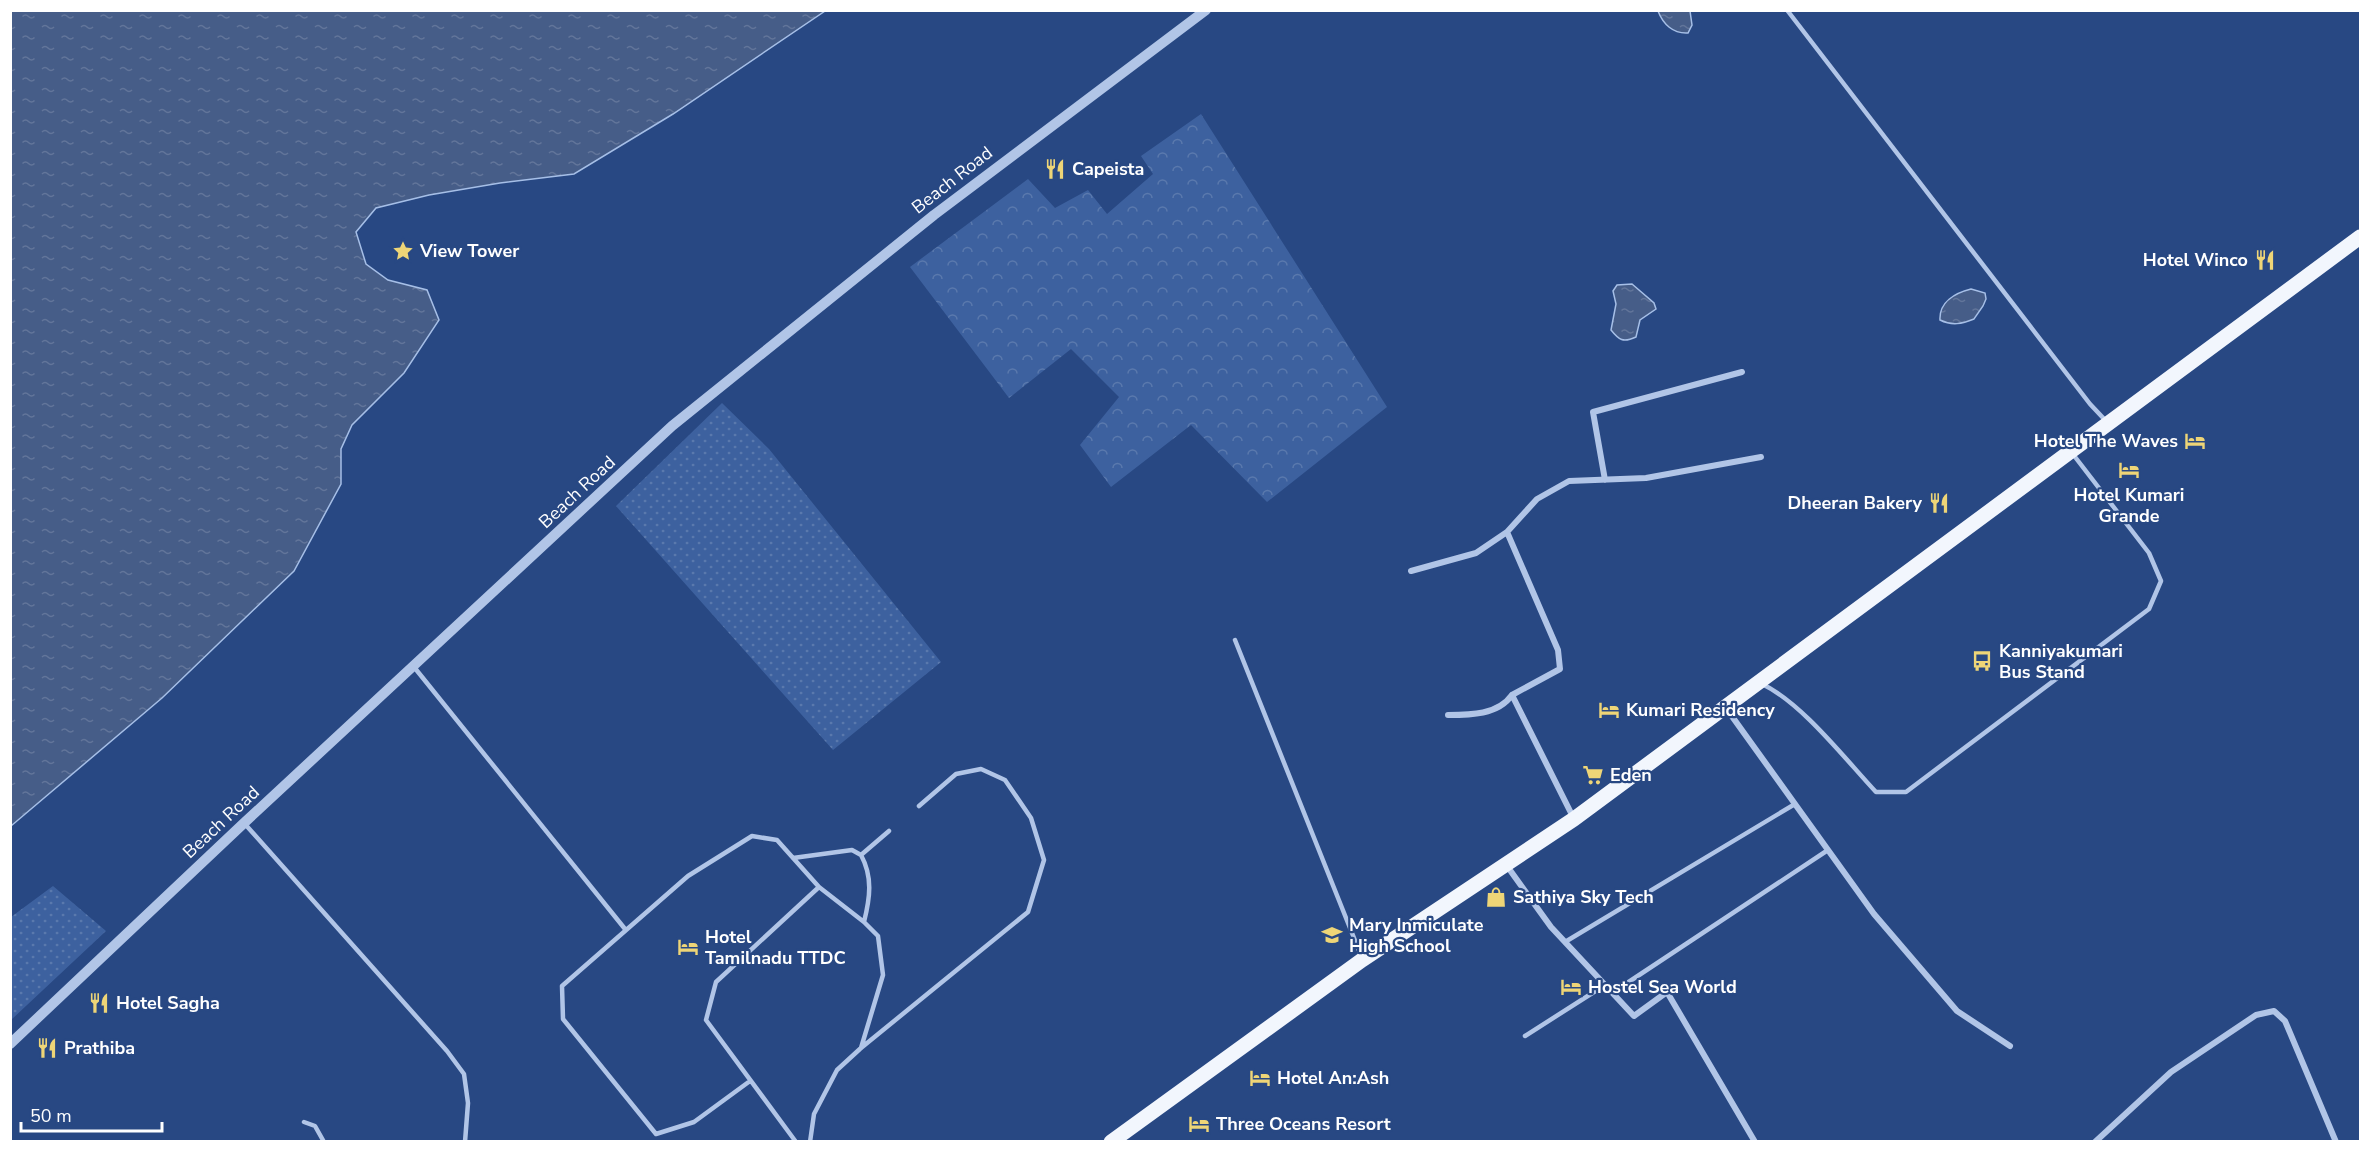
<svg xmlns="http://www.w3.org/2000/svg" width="2371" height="1152" viewBox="0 0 2371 1152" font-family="'Nunito Sans',sans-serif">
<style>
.grass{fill:url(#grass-dots)}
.forest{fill:url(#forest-crowns)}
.water{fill:url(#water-ripples);stroke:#a6bfe7;stroke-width:1.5}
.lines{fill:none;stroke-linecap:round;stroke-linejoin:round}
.service{stroke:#b1c5e7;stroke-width:4.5}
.minor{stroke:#b1c5e7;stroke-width:6}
.tertiary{stroke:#b1c5e7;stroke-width:10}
.primary{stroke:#f2f6fd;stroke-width:15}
.labels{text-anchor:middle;stroke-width:4.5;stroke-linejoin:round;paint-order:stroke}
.poi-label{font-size:18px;font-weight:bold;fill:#fff;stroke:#284883;text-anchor:start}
.street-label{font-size:18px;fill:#fff;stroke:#284883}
</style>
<defs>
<pattern id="grass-dots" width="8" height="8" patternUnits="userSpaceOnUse" patternTransform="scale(1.5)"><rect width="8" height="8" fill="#3d619f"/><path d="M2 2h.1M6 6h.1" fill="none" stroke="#5a79ad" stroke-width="1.8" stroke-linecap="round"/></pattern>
<pattern id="forest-crowns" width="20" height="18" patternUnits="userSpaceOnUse" patternTransform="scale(1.5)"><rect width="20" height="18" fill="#3d619f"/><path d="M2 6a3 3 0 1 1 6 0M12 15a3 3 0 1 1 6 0" fill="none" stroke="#5a79ad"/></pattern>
<pattern id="water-ripples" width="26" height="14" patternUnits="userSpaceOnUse" patternTransform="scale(1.5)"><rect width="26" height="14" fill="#465d88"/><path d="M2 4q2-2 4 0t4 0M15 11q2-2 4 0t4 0" fill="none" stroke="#62759a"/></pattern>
</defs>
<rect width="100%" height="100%" fill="#284883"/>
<path class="grass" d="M722 403 769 449 941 662 833 750 616 506Z
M53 886 106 931 11 1020V917Z"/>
<path class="forest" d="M1201 114 1387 407 1267 502 1191 425 1111 487 1080 445 1119 397 1071 349 1009 398 910 267 1028 179 1055 208 1088 190 1107 214 1153 174 1141 156Z"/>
<path class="water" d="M11 10 825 11 673 114 574 174 500 183 429 195 376 208 356 232 366 264 388 280 427 290 439 320 404 373 352 425 341 449V484L294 571 162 698 11 826Z
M1658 11H1690L1692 25 1688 33C1673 34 1663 24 1658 11Z
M1632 284 1654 303 1656 309 1640 320 1636 337C1623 343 1619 340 1611 330L1616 304 1613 291 1617 285Z
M1971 289 1985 293 1986 299 1983 306 1974 319C1962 324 1952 326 1940 320 1939 302 1955 293 1971 289Z"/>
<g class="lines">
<path class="service" d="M1787 10 2090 404 2106 421
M1235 640 1362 958
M414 667 625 929
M1762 684C1802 703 1845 759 1876 792H1906L2149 609 2161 581 2149 553 2072 453
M244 823 447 1051 464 1074 468 1103 465 1142
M793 858 852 850 861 855
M864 922C870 898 873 877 861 855L889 831
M1565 942 1795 804
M1612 993 1828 850
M1525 1036 1605 985
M750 1081 694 1122 656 1134 563 1019 562 986 688 876 752 836 777 840 819 887 864 922 878 936 883 975 861 1048
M304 1122 315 1126 324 1142
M796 1142 706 1020 716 982 819 887
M810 1142 814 1114 837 1070 861 1048 1028 912 1044 860 1031 818 1005 780 981 769 956 774 919 806"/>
<path class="minor" d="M1605 480 1593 412 1742 372
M1507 532 1558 650 1560 669 1512 695 1574 819
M1411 571 1476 553 1507 532 1537 499 1569 481 1646 478 1761 457
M1726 708 1874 914 1957 1011 2010 1046
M1448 715C1470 715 1498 715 1512 695
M1507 866 1551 927 1634 1016 1667 992 1755 1142
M2095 1142 2171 1072 2256 1015 2274 1011 2285 1021 2336 1142"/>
<path class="tertiary" d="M10 1044 244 823 672 426 934 215 1206 10"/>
<path class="primary" d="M1111 1142 1362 960 1574 819 2360 237"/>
</g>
<defs>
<g id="restaurant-bare" transform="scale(1.62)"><path d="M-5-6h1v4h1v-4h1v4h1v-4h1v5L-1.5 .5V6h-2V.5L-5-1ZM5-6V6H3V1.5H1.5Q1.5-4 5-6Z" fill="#eed577" stroke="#284883" stroke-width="2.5" paint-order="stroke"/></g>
<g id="sight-bare" transform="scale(1.62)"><path d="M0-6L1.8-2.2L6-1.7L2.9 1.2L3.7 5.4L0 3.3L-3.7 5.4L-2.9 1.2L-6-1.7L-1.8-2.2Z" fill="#eed577" stroke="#284883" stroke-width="2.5" paint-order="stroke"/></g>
<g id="hotel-bare" transform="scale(1.62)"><path d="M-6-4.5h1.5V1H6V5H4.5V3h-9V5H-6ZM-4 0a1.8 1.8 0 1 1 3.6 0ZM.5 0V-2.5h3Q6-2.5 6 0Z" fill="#eed577" stroke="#284883" stroke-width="2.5" paint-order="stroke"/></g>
<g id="bus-bare" transform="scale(1.62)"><path d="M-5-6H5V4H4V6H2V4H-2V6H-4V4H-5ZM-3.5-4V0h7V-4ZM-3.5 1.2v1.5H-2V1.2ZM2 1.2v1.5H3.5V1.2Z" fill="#eed577" stroke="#284883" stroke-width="2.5" paint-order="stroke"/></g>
<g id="supermarket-bare" transform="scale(1.62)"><path d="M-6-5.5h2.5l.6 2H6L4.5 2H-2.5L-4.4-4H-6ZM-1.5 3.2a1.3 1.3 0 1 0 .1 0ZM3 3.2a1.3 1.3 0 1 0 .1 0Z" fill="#eed577" stroke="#284883" stroke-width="2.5" paint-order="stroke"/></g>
<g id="shop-bare" transform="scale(1.62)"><path d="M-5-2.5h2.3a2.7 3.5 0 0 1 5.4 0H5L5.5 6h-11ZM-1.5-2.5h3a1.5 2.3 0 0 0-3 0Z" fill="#eed577" stroke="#284883" stroke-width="2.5" paint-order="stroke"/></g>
<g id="school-bare" transform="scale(1.62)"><path d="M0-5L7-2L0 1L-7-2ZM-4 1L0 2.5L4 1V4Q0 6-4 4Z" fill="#eed577" stroke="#284883" stroke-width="2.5" paint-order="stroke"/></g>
</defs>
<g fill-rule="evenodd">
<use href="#restaurant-bare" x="1055" y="169"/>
<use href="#sight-bare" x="403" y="251"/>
<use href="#restaurant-bare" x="2265" y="260"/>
<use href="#hotel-bare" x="2195" y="441"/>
<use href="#hotel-bare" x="2129" y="470"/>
<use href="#restaurant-bare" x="1939" y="503"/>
<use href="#bus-bare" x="1982" y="661"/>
<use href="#hotel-bare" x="1609" y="710"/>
<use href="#supermarket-bare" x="1593" y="775"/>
<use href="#shop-bare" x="1496" y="897"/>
<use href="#school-bare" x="1332" y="935"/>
<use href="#hotel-bare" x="688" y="947"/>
<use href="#hotel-bare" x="1571" y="987"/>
<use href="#restaurant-bare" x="99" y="1003"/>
<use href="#restaurant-bare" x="47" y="1048"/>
<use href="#hotel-bare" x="1260" y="1078"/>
<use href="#hotel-bare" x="1199" y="1124"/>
</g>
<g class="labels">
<g class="poi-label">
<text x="1072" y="175">Capeista</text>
<text x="420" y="257">View Tower</text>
<text x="2248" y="266" text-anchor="end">Hotel Winco</text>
<text x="2178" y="447" text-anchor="end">Hotel The Waves</text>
<text x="2129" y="501" text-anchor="middle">Hotel Kumari<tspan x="2129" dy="21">Grande</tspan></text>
<text x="1922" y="509" text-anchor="end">Dheeran Bakery</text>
<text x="1999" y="657">Kanniyakumari<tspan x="1999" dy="21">Bus Stand</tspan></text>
<text x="1626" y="716">Kumari Residency</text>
<text x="1610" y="781">Eden</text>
<text x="1513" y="903">Sathiya Sky Tech</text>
<text x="1349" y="931">Mary Inmiculate<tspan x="1349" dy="21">High School</tspan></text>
<text x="705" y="943">Hotel<tspan x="705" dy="21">Tamilnadu TTDC</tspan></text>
<text x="1588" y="993">Hostel Sea World</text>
<text x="116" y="1009">Hotel Sagha</text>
<text x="64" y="1054">Prathiba</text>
<text x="1277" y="1084">Hotel An:Ash</text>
<text x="1216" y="1130">Three Oceans Resort</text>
</g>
<g class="street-label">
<text transform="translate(952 180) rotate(-38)" y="6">Beach Road</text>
<text transform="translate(577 492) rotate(-43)" y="6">Beach Road</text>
<text transform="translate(221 822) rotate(-43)" y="6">Beach Road</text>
</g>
</g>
<rect width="2371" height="1152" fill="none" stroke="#ffffff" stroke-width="24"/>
<path d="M21 1122v9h141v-9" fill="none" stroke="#ffffff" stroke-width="3"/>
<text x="30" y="1122" font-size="18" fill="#ffffff" stroke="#284883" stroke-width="4.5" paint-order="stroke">50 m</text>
</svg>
